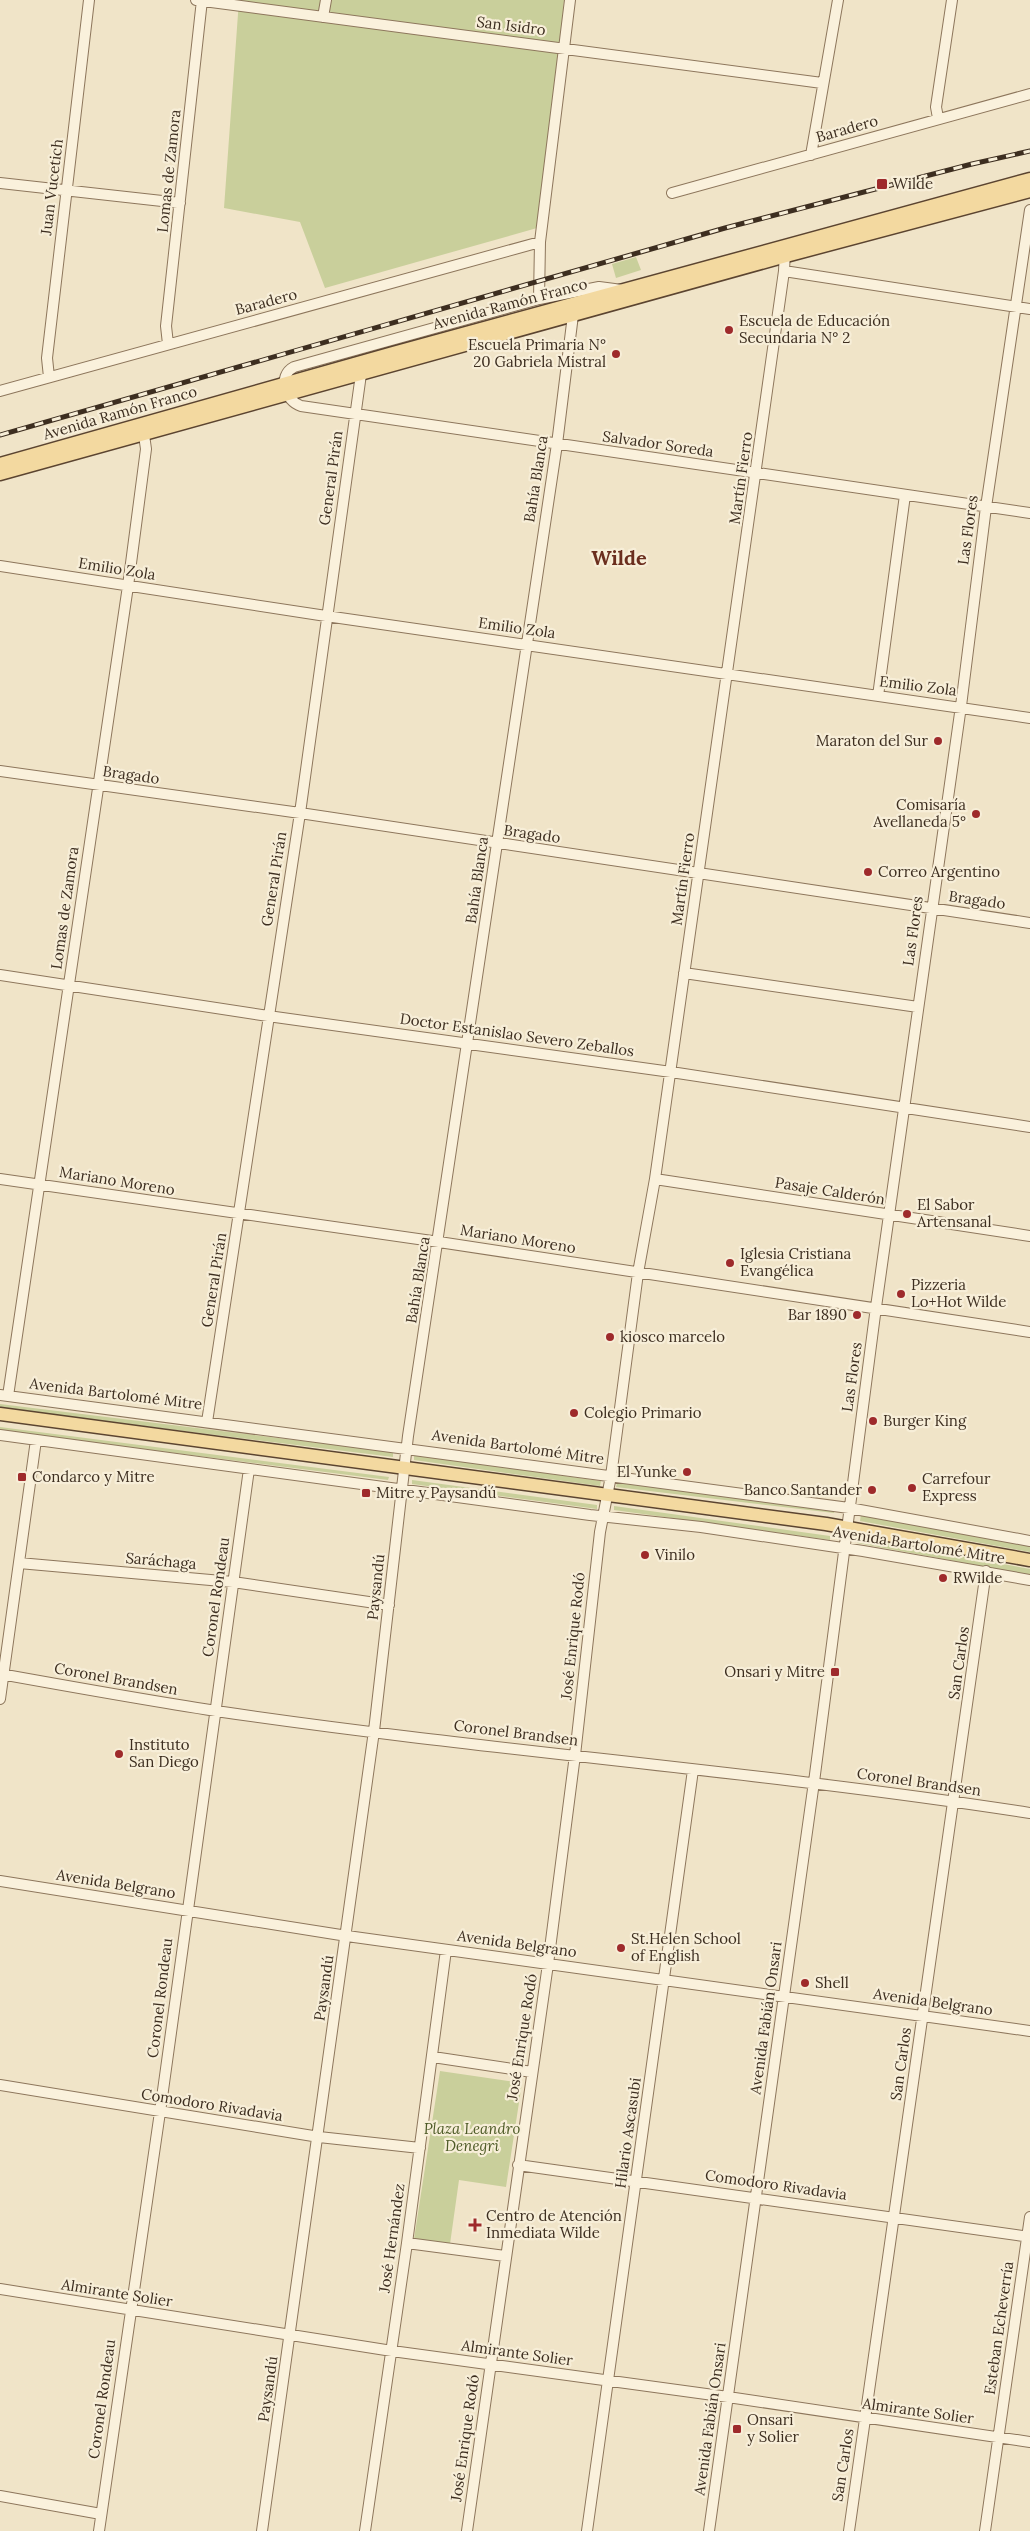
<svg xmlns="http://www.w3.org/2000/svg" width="1030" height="2531" viewBox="0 0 1030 2531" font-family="Lora,serif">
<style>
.green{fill:#c9cf9b}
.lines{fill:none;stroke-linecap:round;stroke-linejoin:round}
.minor-casing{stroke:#8d765c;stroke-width:12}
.major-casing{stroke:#5b4430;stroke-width:15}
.minor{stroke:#faf1dc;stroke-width:10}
.major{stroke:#f3d9a0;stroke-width:12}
.rail-casing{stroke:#3d2e20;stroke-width:5}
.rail{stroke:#f7eed8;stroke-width:3;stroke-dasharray:9;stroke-linecap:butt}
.poi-dot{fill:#9e2a2b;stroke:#f7eed8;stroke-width:2}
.labels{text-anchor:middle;stroke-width:4.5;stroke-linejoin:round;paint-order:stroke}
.street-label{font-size:15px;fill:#3d2e20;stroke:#f7eed8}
.poi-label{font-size:15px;fill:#3d2e20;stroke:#f7eed8;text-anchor:start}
.park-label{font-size:15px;font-style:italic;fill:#4d5a26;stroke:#f7eed8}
.district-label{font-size:20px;font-weight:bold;fill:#6b2e1e;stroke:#f7eed8}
</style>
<rect width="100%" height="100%" fill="#f0e4c8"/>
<path class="green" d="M239 0H564L544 226 325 288 300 222 224 208Z
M636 257 641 270 616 278 612 264Z
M0 1404 393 1452V1457L0 1408Z
M0 1427 389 1477 388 1480 0 1431Z
M414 1455 601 1481 600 1486 414 1460Z
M412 1480 597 1505V1509L412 1484Z
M617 1483 835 1509 834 1513 616 1487Z
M614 1506 830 1536V1540L614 1510Z
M861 1514 1030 1546V1552L860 1521Z
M859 1538 1030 1569V1575L857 1543Z
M440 2071 522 2083 506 2187 459 2180 450 2244 414 2239Z"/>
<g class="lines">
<g class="minor-casing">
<path id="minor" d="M196 0 822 83
M323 17 326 0
M938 118 936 107 952 0
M811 155 838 0
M0 183 180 203
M672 193 1030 94
M784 271 1030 309
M622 290 599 287 539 299 294 367C277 376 285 401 301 406L1030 513
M539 299 540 242 570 0
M168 344 166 326 202 0
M49 377 47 358 89 0
M0 391 540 242
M0 566 326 616 1030 718
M878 696 905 495
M0 771 300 813 1030 923
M684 973 918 1007
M0 975 268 1016 671 1072 1030 1127
M0 1179 439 1242 1030 1332
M655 1179 1030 1236
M0 1395 849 1508 1030 1541
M8 1396 128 586 146 449 143 428
M207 1422 300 813 362 367
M0 1435 590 1515 701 1527 863 1551 1030 1580
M19 1563 233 1582 389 1605
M0 1674C72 1687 144 1700 216 1711 487 1751 760 1771 1030 1813
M0 1699 36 1440
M0 1881 347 1936 1030 2031
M433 2057 532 2072
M0 2085 319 2137 420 2148
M518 2165 1030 2237
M407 2243 505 2256
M0 2289 392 2351 728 2397 1030 2442
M0 2496 101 2514
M99 2531 160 2112 249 1469
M262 2531 374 1731 408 1436 557 444 573 315
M365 2531 407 2243 446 1950
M467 2531 548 1964 575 1755 600 1532 611 1476 638 1273 655 1179 784 271 785 251
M587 2531 693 1770
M709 2531 814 1782 876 1307 961 706 986 507 1030 210
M849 2531 986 1571
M985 2531 1030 2217"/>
</g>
<g class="major-casing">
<path id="major" d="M0 464 393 353 1030 179
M0 474 786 256 1030 191
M0 1414 826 1524 1030 1560"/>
</g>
<use href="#minor" class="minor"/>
<use href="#major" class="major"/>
<g class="rail-casing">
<path id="rail" d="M0 435 725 228 972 164 1030 151"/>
</g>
<use href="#rail" class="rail"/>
</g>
<g class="poi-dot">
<rect x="876" y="178" width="12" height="12" rx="2.5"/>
<circle cx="729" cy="330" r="5"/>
<circle cx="616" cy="354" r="5"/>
<circle cx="938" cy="741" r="5"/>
<circle cx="976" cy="814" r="5"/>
<circle cx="868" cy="872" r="5"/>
<circle cx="907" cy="1214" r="5"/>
<circle cx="730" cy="1263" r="5"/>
<circle cx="901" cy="1294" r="5"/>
<circle cx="857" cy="1315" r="5"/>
<circle cx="610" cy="1337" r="5"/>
<circle cx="574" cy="1413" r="5"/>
<circle cx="873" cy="1421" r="5"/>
<circle cx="687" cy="1472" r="5"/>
<rect x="17" y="1472" width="10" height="10" rx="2.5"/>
<circle cx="912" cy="1488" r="5"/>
<circle cx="872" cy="1490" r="5"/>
<rect x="361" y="1488" width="10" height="10" rx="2.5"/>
<circle cx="645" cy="1555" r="5"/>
<circle cx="943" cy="1578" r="5"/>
<rect x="830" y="1667" width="10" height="10" rx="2.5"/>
<circle cx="119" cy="1754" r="5"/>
<circle cx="621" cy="1948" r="5"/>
<circle cx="805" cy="1983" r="5"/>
<path d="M472.5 2217.5h5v5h5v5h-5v5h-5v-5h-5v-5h5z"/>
<rect x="732" y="2424" width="10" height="10" rx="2.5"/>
</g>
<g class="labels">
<g class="street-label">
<text transform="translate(511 26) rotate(7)" y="5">San Isidro</text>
<text transform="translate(847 129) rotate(-16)" y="5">Baradero</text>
<text transform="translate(169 171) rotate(-84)" y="5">Lomas de Zamora</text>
<text transform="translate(52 187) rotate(-83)" y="5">Juan Vucetich</text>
<text transform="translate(266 302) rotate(-15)" y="5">Baradero</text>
<text transform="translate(510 304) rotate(-15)" y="5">Avenida Ramón Franco</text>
<text transform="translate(120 413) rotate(-16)" y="5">Avenida Ramón Franco</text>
<text transform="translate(658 444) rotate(8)" y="5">Salvador Soreda</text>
<text transform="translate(331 478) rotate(-82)" y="5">General Pirán</text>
<text transform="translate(741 478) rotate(-82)" y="5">Martín Fierro</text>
<text transform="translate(536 479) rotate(-81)" y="5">Bahía Blanca</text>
<text transform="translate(968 530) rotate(-82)" y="5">Las Flores</text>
<text transform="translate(117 569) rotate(9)" y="5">Emilio Zola</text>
<text transform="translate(517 628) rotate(8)" y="5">Emilio Zola</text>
<text transform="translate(918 686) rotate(7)" y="5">Emilio Zola</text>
<text transform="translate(131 775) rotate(8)" y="5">Bragado</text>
<text transform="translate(532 834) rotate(8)" y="5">Bragado</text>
<text transform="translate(274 879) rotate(-81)" y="5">General Pirán</text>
<text transform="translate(683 879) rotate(-82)" y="5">Martín Fierro</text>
<text transform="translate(477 880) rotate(-82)" y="5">Bahía Blanca</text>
<text transform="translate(977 900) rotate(8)" y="5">Bragado</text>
<text transform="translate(65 908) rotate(-82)" y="5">Lomas de Zamora</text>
<text transform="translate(913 931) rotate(-82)" y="5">Las Flores</text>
<text transform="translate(517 1035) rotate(8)" y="5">Doctor Estanislao Severo Zeballos</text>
<text transform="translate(117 1181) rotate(9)" y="5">Mariano Moreno</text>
<text transform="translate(830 1191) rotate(9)" y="5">Pasaje Calderón</text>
<text transform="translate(518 1239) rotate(9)" y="5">Mariano Moreno</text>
<text transform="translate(214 1280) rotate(-81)" y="5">General Pirán</text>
<text transform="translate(418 1280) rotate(-81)" y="5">Bahía Blanca</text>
<text transform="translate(852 1377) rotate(-82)" y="5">Las Flores</text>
<text transform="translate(116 1394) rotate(7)" y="5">Avenida Bartolomé Mitre</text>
<text transform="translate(518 1447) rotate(8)" y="5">Avenida Bartolomé Mitre</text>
<text transform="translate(919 1545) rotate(9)" y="5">Avenida Bartolomé Mitre</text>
<text transform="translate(161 1561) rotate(5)" y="5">Saráchaga</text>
<text transform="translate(376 1587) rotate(-84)" y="5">Paysandú</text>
<text transform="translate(216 1597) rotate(-82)" y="5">Coronel Rondeau</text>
<text transform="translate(573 1636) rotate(-84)" y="5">José Enrique Rodó</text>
<text transform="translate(959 1663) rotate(-82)" y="5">San Carlos</text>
<text transform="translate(116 1679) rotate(10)" y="5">Coronel Brandsen</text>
<text transform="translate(516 1733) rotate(7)" y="5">Coronel Brandsen</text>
<text transform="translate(919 1782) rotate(8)" y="5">Coronel Brandsen</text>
<text transform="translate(116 1884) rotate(9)" y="5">Avenida Belgrano</text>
<text transform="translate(517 1944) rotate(8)" y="5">Avenida Belgrano</text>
<text transform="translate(324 1988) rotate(-82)" y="5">Paysandú</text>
<text transform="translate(160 1998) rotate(-83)" y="5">Coronel Rondeau</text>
<text transform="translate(933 2002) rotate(8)" y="5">Avenida Belgrano</text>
<text transform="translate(766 2018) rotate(-82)" y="5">Avenida Fabián Onsari</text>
<text transform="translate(522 2037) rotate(-81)" y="5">José Enrique Rodó</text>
<text transform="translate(901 2064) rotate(-82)" y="5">San Carlos</text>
<text transform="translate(212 2105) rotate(9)" y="5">Comodoro Rivadavia</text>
<text transform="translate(628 2133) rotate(-82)" y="5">Hilario Ascasubi</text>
<text transform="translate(776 2185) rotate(8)" y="5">Comodoro Rivadavia</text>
<text transform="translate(392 2238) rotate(-82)" y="5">José Hernández</text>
<text transform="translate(117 2293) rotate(9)" y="5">Almirante Solier</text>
<text transform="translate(999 2328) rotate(-82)" y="5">Esteban Echeverría</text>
<text transform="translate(517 2353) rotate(8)" y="5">Almirante Solier</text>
<text transform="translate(268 2389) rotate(-82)" y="5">Paysandú</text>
<text transform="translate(102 2399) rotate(-82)" y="5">Coronel Rondeau</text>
<text transform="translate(918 2411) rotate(8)" y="5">Almirante Solier</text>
<text transform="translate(710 2419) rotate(-82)" y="5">Avenida Fabián Onsari</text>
<text transform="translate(465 2438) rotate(-82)" y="5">José Enrique Rodó</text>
<text transform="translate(843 2465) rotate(-81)" y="5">San Carlos</text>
</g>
<g class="poi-label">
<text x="893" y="189">Wilde</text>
<text x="739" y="326">Escuela de Educación<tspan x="739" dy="17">Secundaria N° 2</tspan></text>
<text x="606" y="350" text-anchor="end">Escuela Primaria N°<tspan x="606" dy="17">20 Gabriela Mistral</tspan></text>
<text x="928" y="746" text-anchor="end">Maraton del Sur</text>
<text x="966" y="810" text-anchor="end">Comisaría<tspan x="966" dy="17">Avellaneda 5°</tspan></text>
<text x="878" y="877">Correo Argentino</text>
<text x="917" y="1210">El Sabor<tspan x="917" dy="17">Artensanal</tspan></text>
<text x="740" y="1259">Iglesia Cristiana<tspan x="740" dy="17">Evangélica</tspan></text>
<text x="911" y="1290">Pizzeria<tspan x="911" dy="17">Lo+Hot Wilde</tspan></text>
<text x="847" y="1320" text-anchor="end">Bar 1890</text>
<text x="620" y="1342">kiosco marcelo</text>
<text x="584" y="1418">Colegio Primario</text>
<text x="883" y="1426">Burger King</text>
<text x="677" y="1477" text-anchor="end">El Yunke</text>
<text x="32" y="1482">Condarco y Mitre</text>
<text x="922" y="1484">Carrefour<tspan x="922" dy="17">Express</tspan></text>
<text x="862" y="1495" text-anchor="end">Banco Santander</text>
<text x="376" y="1498">Mitre y Paysandú</text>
<text x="655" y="1560">Vinilo</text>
<text x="953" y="1583">RWilde</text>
<text x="825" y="1677" text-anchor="end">Onsari y Mitre</text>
<text x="129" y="1750">Instituto<tspan x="129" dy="17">San Diego</tspan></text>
<text x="631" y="1944">St.Helen School<tspan x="631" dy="17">of English</tspan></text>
<text x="815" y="1988">Shell</text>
<text x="486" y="2221">Centro de Atención<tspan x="486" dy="17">Inmediata Wilde</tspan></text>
<text x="747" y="2425">Onsari<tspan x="747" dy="17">y Solier</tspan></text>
</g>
<g class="park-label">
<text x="472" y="2134">Plaza Leandro<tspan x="472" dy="17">Denegri</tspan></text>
</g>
<g class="district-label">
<text x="619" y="565">Wilde</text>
</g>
</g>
</svg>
